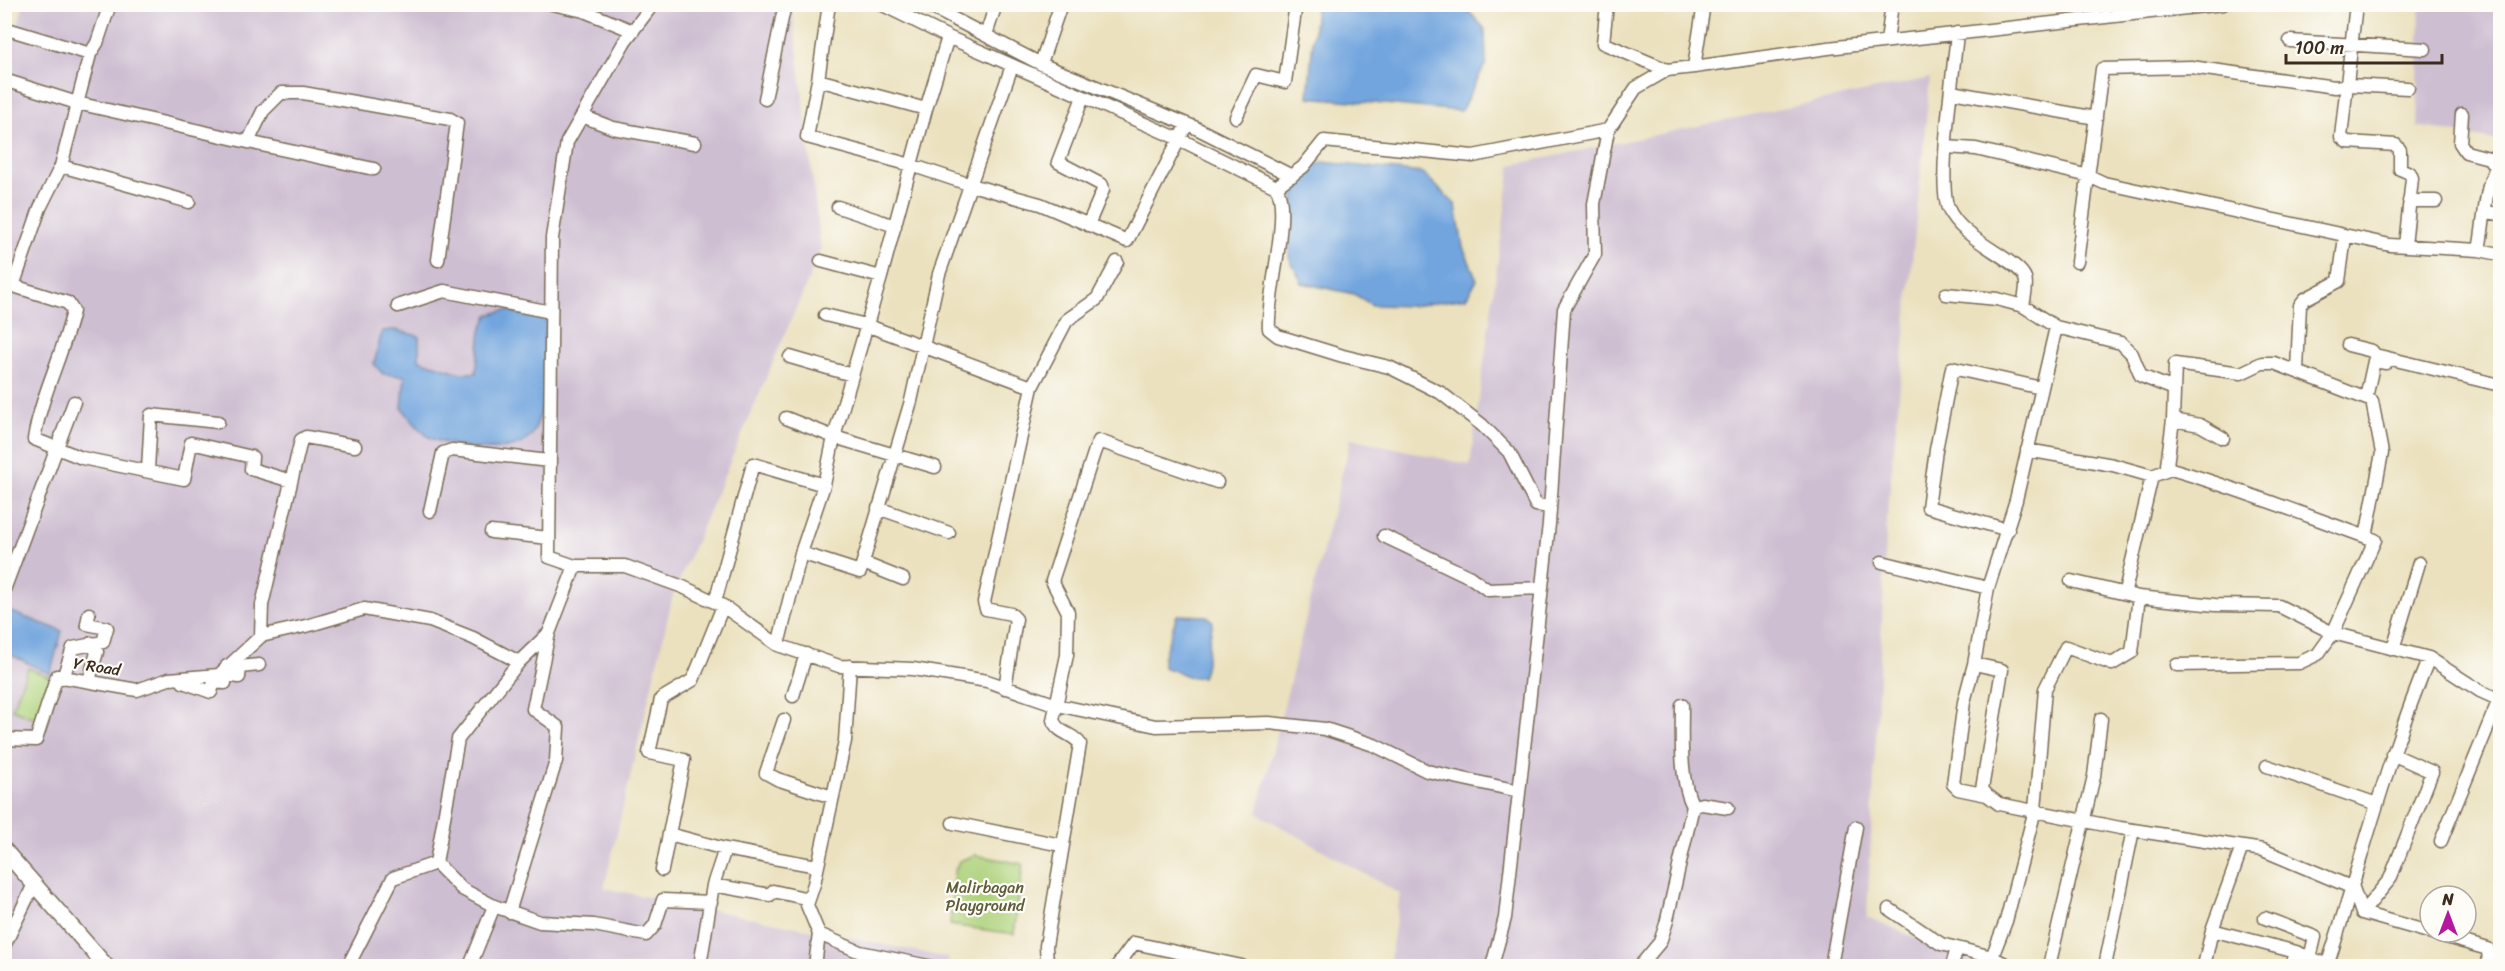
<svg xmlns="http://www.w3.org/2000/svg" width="2505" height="971" viewBox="0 0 2505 971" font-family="Sriracha,sans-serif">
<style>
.industrial{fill:#cebed1}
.green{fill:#aed27b;stroke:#747e4c;stroke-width:1.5}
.water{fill:#72a5de;stroke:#56687e;stroke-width:1.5}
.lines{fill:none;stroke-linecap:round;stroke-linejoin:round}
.minor-casing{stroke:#796a56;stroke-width:15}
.major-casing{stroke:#796a56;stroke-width:18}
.minor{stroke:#fff;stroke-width:12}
.major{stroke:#fff;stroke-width:15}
.labels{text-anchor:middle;stroke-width:4.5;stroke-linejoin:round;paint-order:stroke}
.street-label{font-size:16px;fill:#3b2a1e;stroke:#fdfcf7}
.park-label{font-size:16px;fill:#5e5c3a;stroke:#fdfcf7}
</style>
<rect width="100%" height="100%" fill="#fdfcf7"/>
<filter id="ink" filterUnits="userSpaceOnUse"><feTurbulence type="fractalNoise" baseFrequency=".0167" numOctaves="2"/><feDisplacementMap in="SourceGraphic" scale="12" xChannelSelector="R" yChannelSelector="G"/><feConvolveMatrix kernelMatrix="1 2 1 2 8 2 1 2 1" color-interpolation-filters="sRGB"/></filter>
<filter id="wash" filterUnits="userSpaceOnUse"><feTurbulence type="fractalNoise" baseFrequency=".008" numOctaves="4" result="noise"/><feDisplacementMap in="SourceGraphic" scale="24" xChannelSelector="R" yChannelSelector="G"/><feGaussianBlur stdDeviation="1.35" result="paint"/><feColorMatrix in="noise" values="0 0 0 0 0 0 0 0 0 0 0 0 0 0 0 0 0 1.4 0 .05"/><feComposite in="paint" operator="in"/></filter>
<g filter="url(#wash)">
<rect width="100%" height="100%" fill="#ebe1be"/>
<path class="industrial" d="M23 5H792L821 250 673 595 604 888 949 958 947 966H4V78Z
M2420 5H2500V141L2417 126Z
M1930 78 1887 519 1867 917 1982 966H1389L1400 894 1257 813 1351 438 1470 465 1511 165Z"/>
<path class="green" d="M28 668 52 678 37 719 12 709Z
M975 855 1023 864 1014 934 950 925 954 873 959 861Z"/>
<path class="water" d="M1316 5H1463L1485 29 1486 63 1461 111 1308 97Z
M1323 162 1423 173 1456 205 1463 247 1477 280 1466 298 1413 306 1372 305 1354 294 1302 283 1289 257 1295 186 1306 170Z
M507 310 546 321C550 351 547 404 534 431 520 460 455 448 431 438 420 433 410 417 402 408L405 376 383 374 374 364 382 331 395 330 419 336V360L461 373H476L481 331 488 315Z
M6 610 62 631 50 674 5 652Z
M1177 615 1207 616 1213 622C1209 636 1207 668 1202 677H1190L1163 667V658Z"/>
</g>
<g filter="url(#ink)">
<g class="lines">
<g class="minor-casing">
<path id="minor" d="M552 4 584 11 633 31
M881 4 948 37 926 109
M925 4 1043 65 1194 127 1292 176
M1607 4 1603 43 1667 70
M2356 4 2341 137 2347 142 2396 145 2400 150V169L2410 173 2412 178 2405 246
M4 28 90 54
M986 35 996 4
M948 37 1179 139 1276 187C1292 210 1266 298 1269 329L1278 336 1343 356 1389 367 1441 393 1482 425 1509 452 1536 505 1550 507
M1887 41 1892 4
M2290 41 2425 49
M1041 63 1061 4
M1694 67 1704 4
M4 80 77 103 248 142 263 111 281 93H303L450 119 457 123 438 260
M818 80 829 4
M1952 92 2096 118
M1083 97 1058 162 1102 185 1103 190 1088 225
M765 99 785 4
M2462 114 2460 143 2466 152 2489 158 2495 167
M582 116 613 128 695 143
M1236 117 1256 75 1285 82 1296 4
M248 142 374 169
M1946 147 1976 149 2089 176 2104 183 2390 245 2479 250 2500 254
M61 166 189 202
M1276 187 1303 167 1324 141 1473 156 1608 130
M2409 201H2436
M838 207 895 226
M2486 212 2500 214
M2479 250C2485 221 2484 183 2500 159
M821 261 881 277
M2077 262 2102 69 2191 67 2335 87 2349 85 2408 88
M4 283 68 303 73 311C63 355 41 395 34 439L82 458 184 479 191 443 252 457 251 469 291 481
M13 286 40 208 61 166 90 54 97 43 110 4
M1946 294 1997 299 2023 306C2024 298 2028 286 2025 278 2018 259 1961 240 1948 208 1937 181 1954 69 1957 33
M398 306 444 291 551 312
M2023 306 2056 327 2121 343 2132 354 2141 376 2174 389
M825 315 866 325 1032 387
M2056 327 2016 500 1988 588 1974 664 1964 702 1953 784 1958 789 1987 795 1999 804 2120 828 2263 850 2353 888 2362 913 2488 949 2489 966
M2348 345 2372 351 2375 355 2500 385
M790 357 852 375
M2297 370 2300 305 2305 299 2339 281 2345 237
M2366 398 2374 361 2386 363
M786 418 834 437 935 467
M2173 420 2200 425 2223 438
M2027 450 2113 465 2152 476 2171 469
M148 470 151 415 218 422
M878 508 949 533
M430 511 443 453 452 450 549 461
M2008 530 1928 507 1936 450 1952 368 2041 388
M491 532 549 538
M1384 536 1470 577 1488 590 1542 588
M2366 537 2382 453 2372 401 2274 363H2262L2241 373 2175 364 2173 420 2167 465 2171 469C2240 489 2307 516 2375 540L2333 633 2429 658 2480 691 2500 700
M801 553 860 572 911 401 939 274 1012 66
M1882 562 1988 588
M863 563 903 579
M575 566H625L683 587 723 606 778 645 839 666 913 669 987 681 1057 705 1156 726 1269 723 1325 729 1374 745 1427 771 1519 791
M2071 581 2139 597 2215 605 2279 606 2333 633 2318 654 2299 663 2177 665
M4 590 74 402
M2125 591 2152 476
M715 602 753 464 824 485
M723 606 693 680 661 699 649 753 684 760 669 834 725 849 817 866
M261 636 262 605 301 440 306 437 355 446
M778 645 801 553 824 485 834 437 881 277 926 109 818 80 807 137 911 165 971 185 1040 204 1127 241 1187 124
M2393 649 2419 563
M1974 664 2002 670 1982 789 1987 795
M226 675 239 677 240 667 259 665
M63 678 73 648 103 642 107 628 87 624 89 614
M89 681 97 652 91 643
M183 682 211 692 214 682 225 683 227 666
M1005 688 1016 619 1011 614 986 609 984 602 1032 387 1067 320 1097 299 1117 262
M793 696 806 654
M1682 705C1682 734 1679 781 1693 806L1702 804 1728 808
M784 720 766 773 777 779 832 797
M4 739 36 740 57 676 137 690 169 679 219 675 261 636 310 625 364 609 430 621 473 638 519 662
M2267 766 2377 804
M953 823 1061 845
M2441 841 2500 697
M436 863 462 889 494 906 540 922 594 925 646 935 655 925 663 900 711 902
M662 870 669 834
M713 885 770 895 773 891 809 899
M1889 909 1941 944 1992 957 2006 921 2035 810 2045 689 2066 647 2112 664 2132 652 2139 597
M509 912 556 761 558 727 533 709 549 633
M2362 913 2390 879 2432 772 2392 754
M2265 918 2315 937 2310 958
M2212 930 2296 952 2328 965
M819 934 860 952 928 966
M4 946 34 884
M1992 957 2009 966
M348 966 393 878 436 863 458 739 519 662 549 633 575 566 549 557 552 238 567 142 625 41 653 4
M470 966 494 906
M700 966 713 885 725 849
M815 966 819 934 807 905 814 884 845 741 850 666
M1052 966 1047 963 1046 946 1080 744C1073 733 1058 734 1053 720L1067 655 1068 612 1052 581 1095 450 1099 441 1217 482
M1117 966 1134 943 1242 966
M1492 966 1505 918 1549 524 1564 309 1595 254 1594 204 1608 130 1636 88 1667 70 1694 67 1828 48 2223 4
M1640 966 1660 942 1666 924 1693 806
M1831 966 1856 827
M1952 966 1957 948
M2049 966 2094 776 2101 719
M2105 966 2133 830
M2204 966 2212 930 2242 847
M2292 966 2296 952
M2327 966C2361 863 2387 758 2429 658"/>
</g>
<g class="major-casing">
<path id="major" d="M4 850 106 966"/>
</g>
<use href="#minor" class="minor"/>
<use href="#major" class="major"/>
</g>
</g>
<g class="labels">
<g class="street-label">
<text transform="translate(97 666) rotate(9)" y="6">Y Road</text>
</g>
<g class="park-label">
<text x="985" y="893">Malirbagan<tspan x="985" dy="18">Playground</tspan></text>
</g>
</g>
<rect width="2505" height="971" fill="none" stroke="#fdfcf7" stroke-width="24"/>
<g transform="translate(2448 914)"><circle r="28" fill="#fdfcf7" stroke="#afa8a0" stroke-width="1.5"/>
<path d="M0-4.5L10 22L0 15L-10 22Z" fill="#b5179e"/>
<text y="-9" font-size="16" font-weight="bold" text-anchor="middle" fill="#3b2a1e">N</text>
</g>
<path d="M2286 54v9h156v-9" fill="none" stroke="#3b2a1e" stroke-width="3"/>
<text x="2295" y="54" font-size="18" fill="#3b2a1e" stroke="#fdfcf7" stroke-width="4.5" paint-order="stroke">100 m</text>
</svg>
